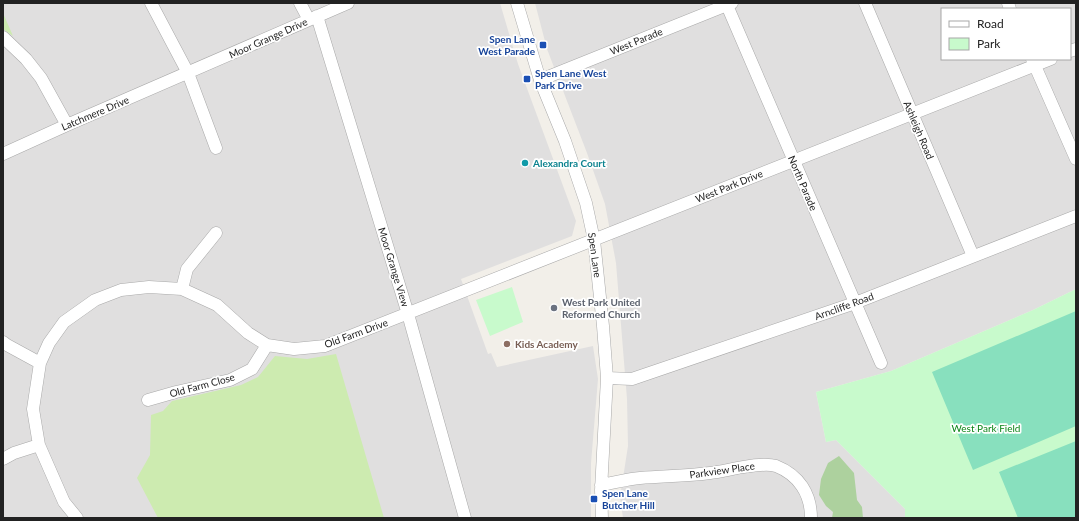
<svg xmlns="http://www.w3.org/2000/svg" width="1079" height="521" viewBox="0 0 1079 521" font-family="Lato,sans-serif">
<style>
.residential{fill:#e0dfdf;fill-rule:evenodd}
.grass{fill:#cdebb0}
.forest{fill:#add19e}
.park{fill:#c8facc}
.pitch{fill:#88e0be}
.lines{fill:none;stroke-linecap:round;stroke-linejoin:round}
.minor-casing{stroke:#a9a9a9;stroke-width:13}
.minor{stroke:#fff;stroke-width:12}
.transit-dot{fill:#1a4fb4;stroke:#fff;stroke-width:1.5}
.culture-dot{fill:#0f9aa8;stroke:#fff;stroke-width:1.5}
.worship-dot{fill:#6b7280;stroke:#fff;stroke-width:1.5}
.education-dot{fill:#8d6e63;stroke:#fff;stroke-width:1.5}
.labels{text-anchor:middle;stroke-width:3.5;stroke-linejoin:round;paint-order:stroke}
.street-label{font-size:10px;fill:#222;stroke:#fff}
.transit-label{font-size:10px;font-weight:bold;fill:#164399;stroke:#fff;text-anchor:start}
.culture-label{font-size:10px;font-weight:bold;fill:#0d838f;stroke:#fff;text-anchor:start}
.worship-label{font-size:10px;font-weight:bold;fill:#5b616d;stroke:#fff;text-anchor:start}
.education-label{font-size:10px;font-weight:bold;fill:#785e54;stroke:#fff;text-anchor:start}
.park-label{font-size:10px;fill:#0c8416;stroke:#fff}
</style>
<rect width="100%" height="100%" fill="#f2efe9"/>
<path class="residential" d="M3 3H500L518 64 576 221 572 236 461 279 488 354 491 353 497 367 593 346 598 379 591 463V518H3Z
M535 3H1076V289L1033 310 891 371 816 392 826 442 836 440 905 509V518H623L620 497 628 446 627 399 616 263 605 204 587 153 547 49ZM942 9H1070V59H942Z"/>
<path class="grass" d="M3 13 13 36 3 29Z
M336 354 384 518H158L137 478 150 455 151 415 163 411 172 401 241 385 258 377 275 356 307 359Z"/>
<path class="forest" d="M839 456 854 473 857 500 862 507 863 518H832L833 512 826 506 819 495 821 479 828 463Z"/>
<path class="park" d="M512 287 523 322 490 336 476 300Z
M1076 289V518H905V509L836 440 826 442 816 392 891 371 1033 310Z"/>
<path class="pitch" d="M1076 311V426L973 470 932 372Z
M1076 441V518H1018L999 472Z"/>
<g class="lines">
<g class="minor-casing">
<path id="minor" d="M151 3 188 73 216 148
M300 3 309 20
M517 3 540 80 565 141 586 203 594 240 603 326 607 378 601 490 602 518
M726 3 881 363
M865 3 973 256
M1008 3 1010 9
M317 16 408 314 465 518
M3 37 26 59 41 78 67 125
M1070 51 1076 49
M1032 59 1076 159
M540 80 732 3
M3 154 67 125 348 3
M182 289 187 269 216 233
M3 342 7 345 40 363
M607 378 632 379 855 303 1076 216
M148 400 176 392 230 380 252 369 267 345
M3 459 14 453 39 445
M601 485C614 483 627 479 640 478 663 476 687 476 710 473 727 471 761 461 776 466 799 475 811 494 811 518
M77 518 64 502 39 445 33 409 40 363 49 343 64 322 95 300 121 290 149 287 182 289 217 305 248 333 267 345 294 349 325 346 1051 59"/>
</g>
<use href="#minor" class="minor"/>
</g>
<g class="transit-dot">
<rect x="539" y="41" width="8" height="8" rx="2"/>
<rect x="523" y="75" width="8" height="8" rx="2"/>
<rect x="590" y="495" width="8" height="8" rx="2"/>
</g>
<circle class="culture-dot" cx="525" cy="163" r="4"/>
<circle class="worship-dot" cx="554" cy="308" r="4"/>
<circle class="education-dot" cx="507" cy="344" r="4"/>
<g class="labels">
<g class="street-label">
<text transform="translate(268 38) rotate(-24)" y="4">Moor Grange Drive</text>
<text transform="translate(636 41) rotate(-22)" y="4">West Parade</text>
<text transform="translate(95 113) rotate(-23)" y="4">Latchmere Drive</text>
<text transform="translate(919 130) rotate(67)" y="4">Ashleigh Road</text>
<text transform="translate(803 183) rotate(67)" y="4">North Parade</text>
<text transform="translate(729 186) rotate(-22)" y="4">West Park Drive</text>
<text transform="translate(595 255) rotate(82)" y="4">Spen Lane</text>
<text transform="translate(394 267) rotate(73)" y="4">Moor Grange View</text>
<text transform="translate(844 306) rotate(-20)" y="4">Arncliffe Road</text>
<text transform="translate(356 333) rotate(-20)" y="4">Old Farm Drive</text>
<text transform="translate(202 385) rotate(-15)" y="4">Old Farm Close</text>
<text transform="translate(722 470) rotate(-8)" y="4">Parkview Place</text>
</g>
<g class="transit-label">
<text x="535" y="43" text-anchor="end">Spen Lane<tspan x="535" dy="12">West Parade</tspan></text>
<text x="535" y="77">Spen Lane West<tspan x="535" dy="12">Park Drive</tspan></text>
<text x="602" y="497">Spen Lane<tspan x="602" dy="12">Butcher Hill</tspan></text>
</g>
<g class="culture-label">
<text x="533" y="167">Alexandra Court</text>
</g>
<g class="worship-label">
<text x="562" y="306">West Park United<tspan x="562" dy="12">Reformed Church</tspan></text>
</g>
<g class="education-label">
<text x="515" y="348">Kids Academy</text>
</g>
<g class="park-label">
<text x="986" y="432">West Park Field</text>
</g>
</g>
<rect width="1079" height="521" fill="none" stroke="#222222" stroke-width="8"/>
<rect x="941" y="8" width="130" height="52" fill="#ffffff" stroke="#a7a7a7"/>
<rect x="949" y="21" width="20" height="6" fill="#ffffff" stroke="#a7a7a7"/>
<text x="977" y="28" font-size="12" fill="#222222">Road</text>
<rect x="949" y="38" width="20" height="12" fill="#c8facc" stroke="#a7a7a7"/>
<text x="977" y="48" font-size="12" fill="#222222">Park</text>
</svg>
